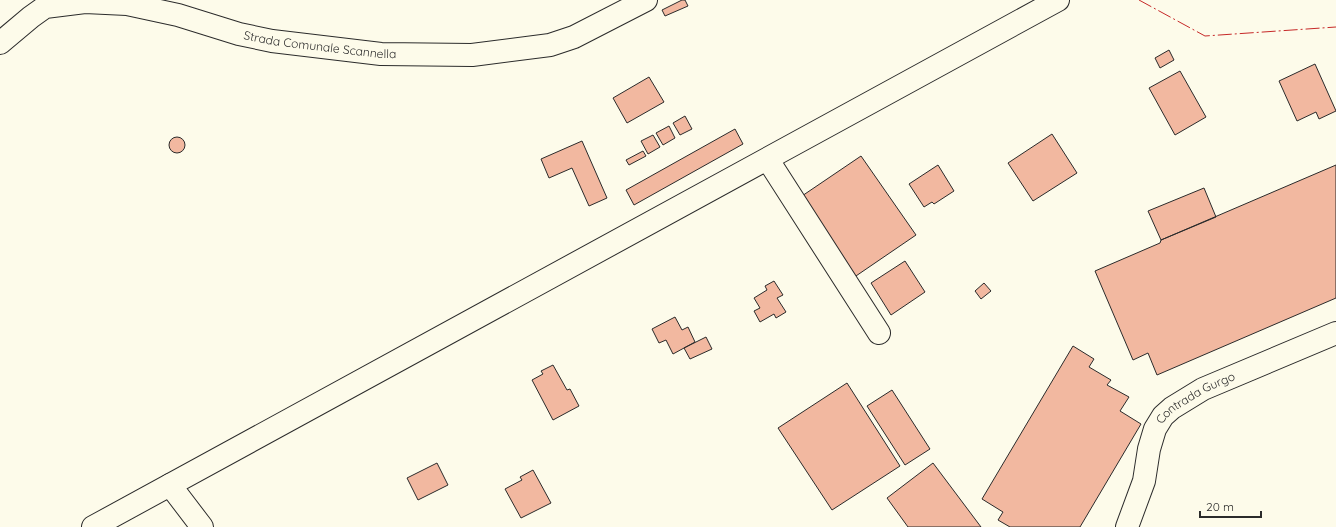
<svg xmlns="http://www.w3.org/2000/svg" width="1336" height="527" font-family="Quicksand,sans-serif">
	<style>
		.building { fill: #f2b8a0; stroke: #2b2b2b }
		.lines { fill: none; stroke-linecap: round; stroke-linejoin: round }
		.minor-casing { stroke: #2b2b2b; stroke-width: 24 }
		.major-casing { stroke: #2b2b2b; stroke-width: 24 }
		.minor { stroke: #fdfbea; stroke-width: 22 }
		.major { stroke: #fdfbea; stroke-width: 22 }
		.power { stroke: #c62828; stroke-width: 1; stroke-dasharray: 14 3 2 3; stroke-linecap: butt }
		.labels { text-anchor: middle; stroke-width: 3; stroke-linejoin: round; paint-order: stroke }
		.street-label { font-size: 12px; fill: #2b2b2b; stroke: #fdfbea }
	</style>
	<rect width="100%" height="100%" fill="#fdfbea"/>
	<path class="building" d="M682,0H685L688,6L665,16L662,10Z
		M1169,50L1174,60L1160,68L1155,58Z
		M1315,64L1336,111L1319,119L1316,112L1297,121L1279,81Z
		M1180,71L1206,117L1175,135L1149,88Z
		M649,77L664,102L627,123L613,98Z
		M685,116L692,129L680,135L673,123Z
		M669,126L675,138L663,145L656,133Z
		M735,129L743,144L634,205L626,190Z
		M1052,134L1077,173L1033,201L1008,163Z
		M653,135L660,147L648,154L641,141Z
		M169 145a8 8 0 1 1 16 0a8 8 0 1 1-16 0Z
		M582,141L607,198L589,206L572,168L549,178L541,159Z
		M643,151L646,156L629,165L626,160Z
		M861,156L916,235L853,278L799,198Z
		M938,165L954,191L934,204L932,202L924,207L909,184Z
		M1336,165V298L1157,375L1148,353L1133,360L1095,271L1160,243L1161,240Z
		M1204,188L1216,217L1161,240L1148,211Z
		M905,261L925,292L891,315L871,283Z
		M774,281L783,295L777,298L786,312L776,318L774,314L760,322L754,311L760,308L754,298L767,290L765,286Z
		M984,283L991,291L981,299L975,291Z
		M675,317L682,330L688,327L695,342L673,354L666,340L659,343L652,329Z
		M706,337L712,349L690,359L684,348Z
		M1073,346L1094,359L1089,367L1111,380L1107,385L1129,397L1120,411L1141,424L1080,527H1010L998,520L1003,512L982,499Z
		M553,365L567,390L570,389L579,406L553,420L532,380L543,374L541,371Z
		M847,383L900,466L832,510L778,428Z
		M892,390L930,449L905,465L867,406Z
		M437,463L448,485L418,500L407,478Z
		M933,463L981,527H908L887,498Z
		M533,470L551,503L521,518L505,489L522,480L520,477Z"/>
	<g class="lines">
		<defs>
			<g id="minor">
				<path id="s1" d="M0,43L31,17L45,7L85,2L127,4L178,15L239,34L272,41L381,54L472,55L550,45L574,37L646,0"/>
				<path d="M768,160L879,333"/>
				<path d="M170,485L202,527"/>
				<path id="s2" d="M1127,527L1144,481L1149,449L1155,429L1163,416L1172,408L1203,389L1336,333"/>
			</g>
			<path id="major" d="M93,527L1058,0"/>
		</defs>
		<use href="#minor" class="minor-casing"/>
		<use href="#major" class="major-casing"/>
		<use href="#minor" class="minor"/>
		<use href="#major" class="major"/>
		<path class="power" d="M1139,0L1205,36L1336,27"/>
	</g>
	<g class="labels">
		<g class="street-label">
			<text dy="4" stroke="none"><textPath href="#s1" startOffset="338">Strada Comunale Scannella</textPath></text>
			<text dy="4" stroke="none"><textPath href="#s2" startOffset="155">Contrada Gurgo</textPath></text>
		</g>
	</g>
	<path d="M1200 511v6h61v-6" fill="none" stroke="#2b2b2b" stroke-width="2"/>
	<text x="1206" y="511" font-size="12" fill="#2b2b2b" stroke="#fdfbea" stroke-width="3" paint-order="stroke">20 m</text>
</svg>
